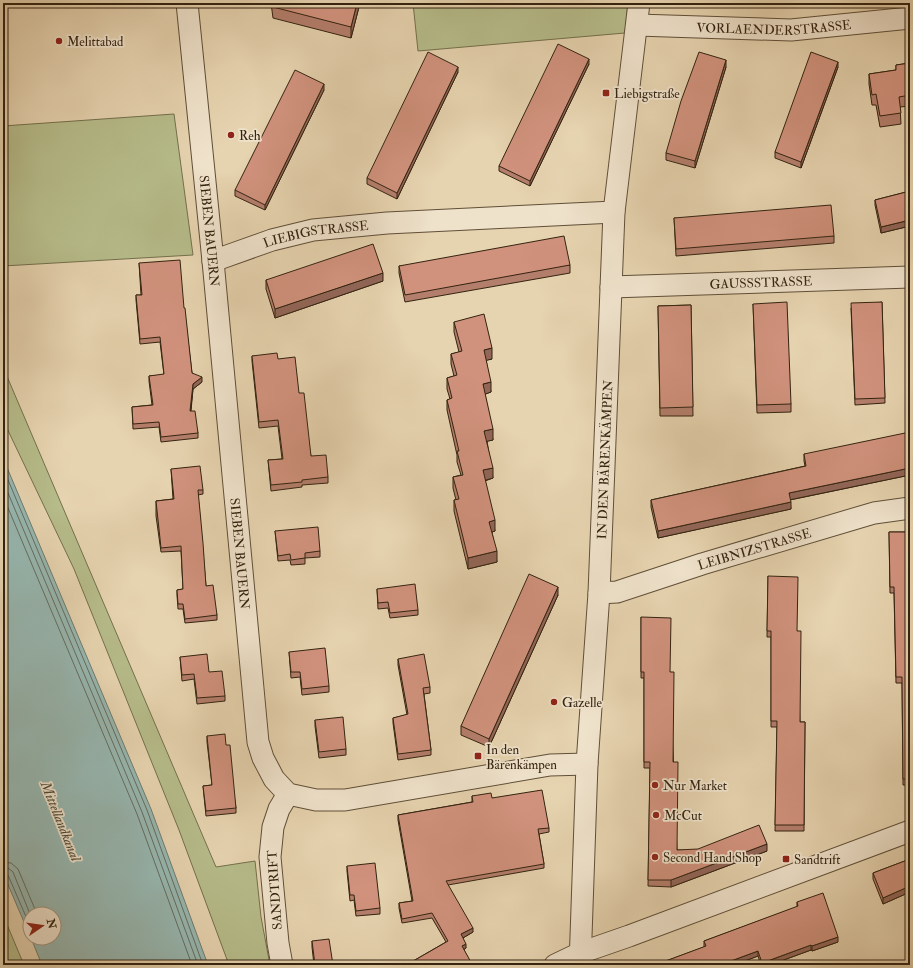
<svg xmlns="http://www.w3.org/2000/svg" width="913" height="968" font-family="'IM FELL Double Pica',serif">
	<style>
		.green { fill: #b6bc8a; stroke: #74704d }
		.water { fill: #97b7b0; stroke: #6f7c70 }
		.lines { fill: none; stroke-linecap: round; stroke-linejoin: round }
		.shore { stroke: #656d60; stroke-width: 1 }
		.minor-casing { stroke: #604f38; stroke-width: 23 }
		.minor { stroke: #efe2cb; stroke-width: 21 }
		.wall { fill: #b47e6c; stroke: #332310 }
		.shaded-wall { fill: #926658; stroke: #332310 }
		.building { fill: #d1927d; stroke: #332310 }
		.poi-dot { fill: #8f2418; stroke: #efe2cb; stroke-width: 1.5 }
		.labels { text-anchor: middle; stroke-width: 3.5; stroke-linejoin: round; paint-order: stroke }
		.street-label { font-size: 13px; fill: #332310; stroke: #efe2cb }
		.poi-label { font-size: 13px; fill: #332310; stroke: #efe2cb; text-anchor: start }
		.water-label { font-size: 14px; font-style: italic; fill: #4c4838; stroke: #efe2cb }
	</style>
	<rect width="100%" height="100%" fill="#e6d3af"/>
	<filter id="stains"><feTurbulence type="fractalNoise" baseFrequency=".005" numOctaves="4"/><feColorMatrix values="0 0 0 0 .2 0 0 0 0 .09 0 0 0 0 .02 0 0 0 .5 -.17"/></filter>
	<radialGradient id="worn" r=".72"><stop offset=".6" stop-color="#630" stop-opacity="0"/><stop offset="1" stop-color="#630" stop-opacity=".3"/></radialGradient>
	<path class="green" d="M413,3H628L625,33L418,51Z
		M174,114L193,255L3,266V126Z
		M3,367L216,867L255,861L261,917L270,965H229L179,830L74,569L3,420Z
		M3,915L24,965H3Z"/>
	<path class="water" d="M3,458L151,809L208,965H42L31,938H54V914H30V936L3,873Z"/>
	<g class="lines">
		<path class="shore" d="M3,468L147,810L203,965
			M3,481L142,812L198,965
			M3,496L137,814L192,965
			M3,862L11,863L18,869L37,914
			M3,868H8L13,872L30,914
			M3,873H6L8,875L30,926"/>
		<defs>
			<g id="minor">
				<path id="s1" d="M187,3L213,261L258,742L263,758L274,779L288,794L316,800H345L550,765L587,764"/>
				<path id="s2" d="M637,25L791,30L910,18"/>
				<path id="s3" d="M213,261L272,240L313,230L387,223L614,212"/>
				<path id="s4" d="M611,287L910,277"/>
				<path id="s5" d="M599,593L617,592L702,564L874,513L910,508"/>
				<path d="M282,965L278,943L270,857L273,827L279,809L288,794"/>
				<path d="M555,965L580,953L629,936L910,831"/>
				<path id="s6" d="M580,965L587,764L599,593L614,212L639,3"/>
			</g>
		</defs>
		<use href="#minor" class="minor-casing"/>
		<use href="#minor" class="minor"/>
	</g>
	<path class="wall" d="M271,3H360L351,38L273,18Z
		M910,63V106L900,107L901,124L880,127L876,105H872L869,84V74L896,70V65Z
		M589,64L530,186L499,171V166Z
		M726,67L695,168L666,160V153Z
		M838,67L801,168L775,158V152Z
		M458,72L397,199L367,184V178Z
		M324,90L265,210L235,196V190Z
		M910,191V226L881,233L875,205V200Z
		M674,218L834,236V243L676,256Z
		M139,263L184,308L192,373L202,382L193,389L191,411L198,433V438L161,442L159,427L133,429L132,407L152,405L149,381V376L164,375L160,342L140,344L136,300V295H141Z
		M570,265V273L405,302L399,273V266Z
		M266,280L383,281L275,318L266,289Z
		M882,302L885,403L855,405L851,308Z
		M753,304L791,404V412L757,413Z
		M691,305L693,416H660L658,306Z
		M454,322L492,359L486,360L491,392L485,394L493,440L487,441L493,478L485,481L495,531L492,532L497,562L468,569L454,511V500H456L453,488V477L461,475L457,462V455L447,410V400L450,399L447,389V378L454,376L451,364V354L459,352L454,332Z
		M252,356L278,359L299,393L311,456L328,477V483L302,485V487L271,491L268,460L282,459L278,426L259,428L252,361Z
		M804,454L910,475L790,500L791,509L658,538L651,507V500L805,466L804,461Z
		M171,469L203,490V494L198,495L206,586L217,615V620L185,623L183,609H178L177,595V590L183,589L181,551L161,552L156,516V501L173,499Z
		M275,531L320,551V557L305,558V564L291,565L290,560L278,561Z
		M889,532H910V785H903L902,683H896L894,593H890Z
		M768,576L797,631L800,722H805L804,831H775L777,727H771V637H767Z
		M377,589L418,610V615L390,618L388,608L378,609Z
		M558,595L489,747L461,735V726Z
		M641,617L670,672L677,850L767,851L671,887L648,886L650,768H644V678H641Z
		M289,652L329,686V692L302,695L300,677L291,678Z
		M180,657L209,672L225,696V701L197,704L194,679L182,681Z
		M398,659L430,687V693L424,694L431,750V755L398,760L393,723V718L407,715L398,665Z
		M315,720L346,749V755L319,758L315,726Z
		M207,736L226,745L236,808V813L206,816L203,786L212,785L207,742Z
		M472,796L492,798L549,828V832L539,834L544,864V868L448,885L473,932L463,938L466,948L464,950L472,965H408V964L446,942L432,918L402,923L399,908V903L412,901L398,820V815L472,802Z
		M910,859V892L883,904L873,879V873Z
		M347,866L380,908V914L356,916L354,900L350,901L347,871Z
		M797,902L838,942L812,951L811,950L770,965H761L758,956L734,965H663V962L704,947V941L797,907Z
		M312,941L333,965H314L312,947Z"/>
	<path class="shaded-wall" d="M357,3H360L351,38V27Z
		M589,59V64L530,186V181Z
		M726,60V67L695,168V161Z
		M838,62V67L801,168V162Z
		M458,67V72L397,199V193Z
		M324,84V90L265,210V205Z
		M910,220V226L881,233V227Z
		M383,273V281L275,318V309Z
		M492,348V359L484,361V350Z
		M202,377V382L193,389L190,416L193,384Z
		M491,382V392L483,395V384Z
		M493,429V440L484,442V431Z
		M493,468V478L483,481V470Z
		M910,468V475L789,500V493Z
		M791,502V509L658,538V531Z
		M495,520V531L489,533V522Z
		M497,551V562L468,569V558Z
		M558,587V595L489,747V739Z
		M767,844V851L671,887V880Z
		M910,886V892L883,904V898Z
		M473,928V932L461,939V934Z
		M838,937V942L812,951V946Z
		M466,944V948L462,951V946Z
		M811,945V950L770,965H762V963Z
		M758,951V956L734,965H720Z"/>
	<path class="building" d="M272,3H357L351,27L273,7Z
		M558,44L589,59L530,181L499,166Z
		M428,52L458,67L397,193L367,178Z
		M699,52L726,60L695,161L666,153L681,101Z
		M811,52L838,62L801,162L775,152Z
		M910,63V95L899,97L901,113L880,116L876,94L872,95L869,74L896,70V65Z
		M295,70L324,84L265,205L235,190Z
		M910,191V220L881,227L875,200Z
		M831,205L834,236L676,249L674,218Z
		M564,236L570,265L405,295L399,266Z
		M373,244L383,273L275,309L266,280Z
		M180,260L184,308H185L192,373L202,377L193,384L190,411H195L198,433L161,437L159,422L133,424L132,407L153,405L149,376L164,374L160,337L140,339L136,295H142L139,263Z
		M787,302L791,404L757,405L753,304Z
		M882,302L885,398L855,399L851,303Z
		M691,305L693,407L660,408L658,306Z
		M484,314L492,348L484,350L491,382L483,384L493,429L484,431L493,468L483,470L495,520L489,522L497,551L468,558L454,500L459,499L453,477L463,475L457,451H459L447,400L452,398L447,378L457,375L451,354L462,351L454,322Z
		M277,353L278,359L295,357L299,393H304L311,456L326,455L328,477L302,480V482L271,485L268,460L283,459L278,420L259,422L252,356Z
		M910,432V468L789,493L791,502L658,531L651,500L806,466L804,454Z
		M200,466L203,490H198L203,543L206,586L213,585L217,615L185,619L183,604H178L177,590L183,589L181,546L161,548L156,501L174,499L171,469Z
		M318,527L320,551L305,553V558L291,560L290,554L278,556L275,531Z
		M889,532H910V779H903L902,677H896L894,587H890Z
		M529,574L558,587L489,739L461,726Z
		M768,576L798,577L797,631H801L800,722H805L804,825H775L777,721H771V631H767Z
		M415,584L418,610L390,613L388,602L378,603L377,589Z
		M641,617L671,618L670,672H674L673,762H678L677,850L698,849L759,825L767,844L671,880H648L650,762H644V672H641Z
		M325,648L329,686L302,689L300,672H291L289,652Z
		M207,654L209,672L222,671L225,696L197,698L194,674L182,675L180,657Z
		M424,654L430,687L423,688L431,750L398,754L393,718L408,714L398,659Z
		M343,717L346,749L319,752L315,720Z
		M225,734L226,745H230L236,808L206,811L203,786L212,785L207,736Z
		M542,790L549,828L538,829L544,864L446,881L473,928L461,934L466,944L462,946L472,964L471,965H408V964L448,941L432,913L402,919L399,903L413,901L398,815L473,802L472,796L491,793L492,798Z
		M910,859V886L883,898L873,873Z
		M375,863L380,908L356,911L354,895H350L347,866Z
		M823,893L838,937L812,946L811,945L762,963L758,951L720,965H665L663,962L706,946L704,941L798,906L797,902Z
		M329,939L333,965H315L312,941Z"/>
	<g class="poi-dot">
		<circle cx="59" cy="41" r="4"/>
		<rect x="602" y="89" width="8" height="8" rx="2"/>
		<circle cx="231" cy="135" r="4"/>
		<circle cx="554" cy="702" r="4"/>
		<rect x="474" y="752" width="8" height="8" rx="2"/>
		<circle cx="655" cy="785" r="4"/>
		<circle cx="656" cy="815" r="4"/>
		<circle cx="655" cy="857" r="4"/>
		<rect x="782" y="855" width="8" height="8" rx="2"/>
	</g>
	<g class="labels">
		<g class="street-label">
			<text dy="5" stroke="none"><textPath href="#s2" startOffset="137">VORLAENDERSTRASSE</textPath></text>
			<text dy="5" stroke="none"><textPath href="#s1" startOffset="229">SIEBEN BAUERN</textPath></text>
			<text dy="5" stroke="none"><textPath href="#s3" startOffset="107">LIEBIGSTRASSE</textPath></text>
			<text dy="5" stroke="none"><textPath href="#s4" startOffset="150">GAUSSSTRASSE</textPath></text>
			<text dy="5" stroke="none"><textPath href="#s6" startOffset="506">IN DEN BÄRENKÄMPEN</textPath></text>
			<text dy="5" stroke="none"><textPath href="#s5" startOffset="162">LEIBNIZSTRASSE</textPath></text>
			<text dy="5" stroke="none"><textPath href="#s1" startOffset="553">SIEBEN BAUERN</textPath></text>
			<text transform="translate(274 890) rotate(-94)" y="5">SANDTRIFT</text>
		</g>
		<g class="poi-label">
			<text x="67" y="46">Melittabad</text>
			<text x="614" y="98">Liebigstraße</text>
			<text x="239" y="140">Reh</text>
			<text x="562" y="707">Gazelle</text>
			<text x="486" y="754">In den<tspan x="486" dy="15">Bärenkämpen</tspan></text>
			<text x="663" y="790">Nur Market</text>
			<text x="664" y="820">McCut</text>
			<text x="663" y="862">Second Hand Shop</text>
			<text x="794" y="864">Sandtrift</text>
		</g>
		<g class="water-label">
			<text transform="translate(61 821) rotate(68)" y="5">Mittellandkanal</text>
		</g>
	</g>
	<rect width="913" height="968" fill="none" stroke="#e6d3af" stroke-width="16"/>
	<rect x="4" y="4" width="905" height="960" fill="none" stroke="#332310" stroke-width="2"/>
	<rect x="8" y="8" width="897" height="952" fill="none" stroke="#332310"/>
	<g transform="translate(42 926) rotate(77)"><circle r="19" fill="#efe2cb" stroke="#a49680"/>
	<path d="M0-3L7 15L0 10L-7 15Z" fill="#8f2418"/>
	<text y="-6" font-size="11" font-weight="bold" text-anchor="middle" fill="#332310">N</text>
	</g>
	<rect width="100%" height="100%" filter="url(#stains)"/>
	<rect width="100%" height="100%" fill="url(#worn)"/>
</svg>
